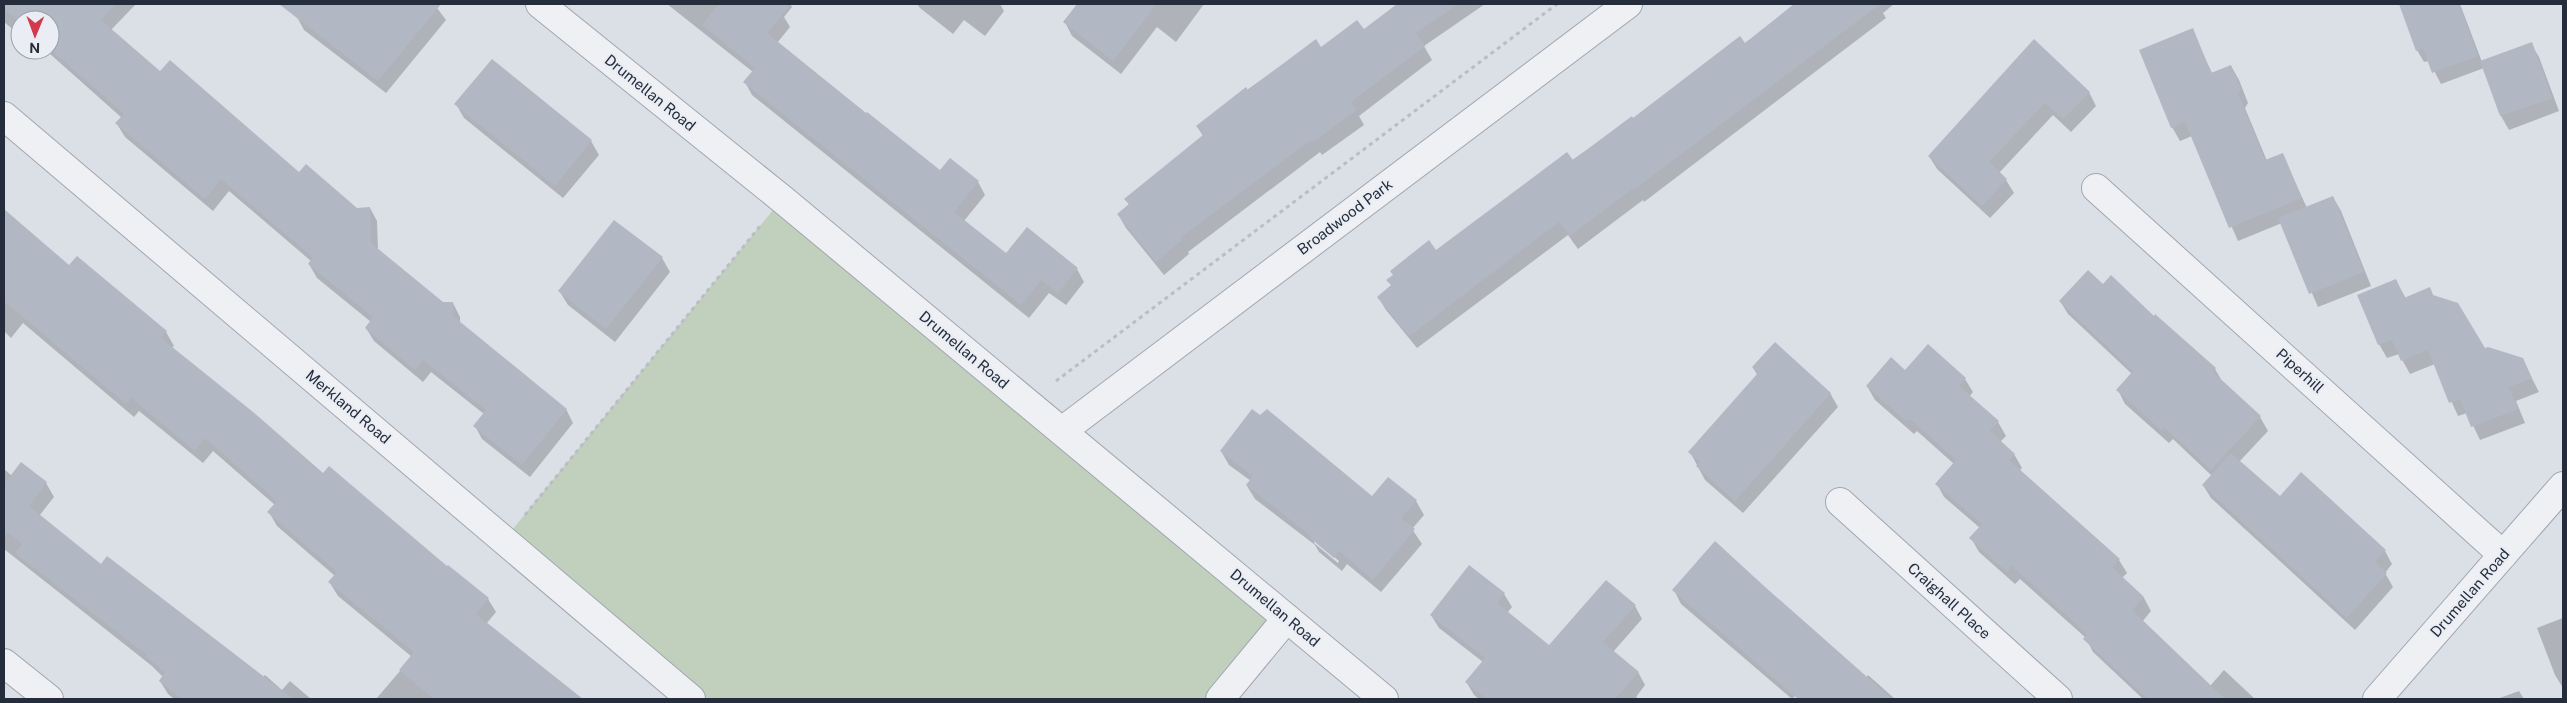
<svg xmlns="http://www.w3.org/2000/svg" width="2567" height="703" font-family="'Public Sans',sans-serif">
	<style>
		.green { fill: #c1d0bc }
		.shadow { fill: #0003; fill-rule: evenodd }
		.building { fill: #b2b8c3 }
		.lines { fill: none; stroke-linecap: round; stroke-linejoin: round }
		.street-casing { stroke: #a1a6b0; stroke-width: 30 }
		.path { stroke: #babdc4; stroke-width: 3; stroke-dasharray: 4 4; stroke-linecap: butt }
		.street { stroke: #eef0f4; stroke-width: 28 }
		.labels { text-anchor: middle; stroke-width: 4.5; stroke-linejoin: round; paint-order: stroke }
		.street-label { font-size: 15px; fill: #252d3c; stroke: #eaeef4 }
	</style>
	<rect width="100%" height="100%" fill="#dbdfe6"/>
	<path class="green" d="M782,199L1287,618L1220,699H691L504,540Z"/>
	<path class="shadow" d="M4,4H136L111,30L160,73L300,173L356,209L370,208L377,221L378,250L442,303H453L460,317V323L566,409L573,423L530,477L482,439L475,426L484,414L431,372L423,382L374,341L366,328L371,322L317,278L309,264L311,261L229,191L213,211L125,137L117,124L122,118L49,53L46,56L38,50H50V20H20V35L4,22Z
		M307,4H434L446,20L386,93L304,30L297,17Z
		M667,4H790L792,7L784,17L790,27L777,43L940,172L978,182L985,195L964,221L1006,255L1077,269L1084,282L1066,305L1049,293L1029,318L752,95L745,82L753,72Z
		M917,4H1000L1004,11L985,36L964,20L953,34L920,8Z
		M1079,4H1204L1176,42L1157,27L1121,74L1072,36L1065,22Z
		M1399,4H1485L1424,46L1432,60L1359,116L1364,125L1322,155L1320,152L1188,252L1189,254L1164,275L1126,228L1118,214L1129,205L1126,199L1203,136L1197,126L1315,41L1321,48L1364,31Z
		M1797,4H1894L1883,13L1886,18L1644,202L1643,200L1578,249L1568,235L1417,348L1386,310L1378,297L1436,252L1744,44Z
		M2400,4H2460L2482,62L2531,44L2539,57L2559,111L2509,130L2501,116L2484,68L2441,84L2429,61L2424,62L2417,50Z
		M2192,30L2212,73L2231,66L2239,80L2248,103L2245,108L2267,161L2282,154L2307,208L2333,197L2341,211L2371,286L2318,307L2282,223L2238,241L2192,136L2180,141L2172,127Z
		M2034,41L2089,92L2096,106L2071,132L2053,115L1999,173L2006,180L2014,193L1990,218L1937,169L1929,156Z
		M492,61L591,141L599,155L563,198L464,118L456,104Z
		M4,210L70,267L166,332L174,346L171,348L323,475L488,599L496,612L486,624L568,689L574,699H473L459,688L450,699H376L412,657L338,596L330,583L335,576L277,526L269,512L275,505L213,451L203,463L139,411L134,417L23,323L11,338L4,331Z
		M662,258L670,272L615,342L568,305L560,292Z
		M2396,280L2406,299L2430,289L2434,297L2485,350L2522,359L2539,392L2516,401L2525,423L2480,440L2467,413L2458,416L2435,364L2410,374L2399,354L2387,358L2379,344Z
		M2103,286L2154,318L2215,369L2223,383L2260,417L2268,431L2239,462L2280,498L2385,551L2392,564L2385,573L2393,587L2355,630L2211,498L2203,485L2212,476L2173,439L2169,443L2125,404L2118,390L2132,374L2068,314L2060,301Z
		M1753,368L1830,393L1838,407L1743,513L1705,480L1690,452L1758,376Z
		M1905,371L1965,379L1973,392L1969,397L1998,422L2006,436L2000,442L2014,454L2022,468L2019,471L2119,560L2127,573L2122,578L2144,598L2151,611L2142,622L2210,686L2224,670L2255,699H2143L2093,652L2086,638L2020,579L2015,584L1979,552L1971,538L1980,528L1944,497L1937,484L1954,464L1917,431L1914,434L1875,400L1867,386Z
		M1221,451L1372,497L1416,501L1424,515L1412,529L1422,544L1381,592L1347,564L1342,571L1319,552L1315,545L1255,499L1247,486L1251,481L1229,465ZM1314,540L1339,561L1338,563L1314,543Z
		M4,469L12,476L46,483L54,497L39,516L101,565L263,677L265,675L282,690L290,681L311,699H174L168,694L160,681L163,677L152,666L4,549Z
		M1470,567L1504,594L1512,607L1507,613L1549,647L1635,606L1642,619L1613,652L1638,672L1645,685L1636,697L1639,699H1535L1533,697L1531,699H1479L1474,695L1467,683L1483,662L1439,628L1431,615Z
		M1674,590L1866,678L1868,675L1895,699H1803L1797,694L1792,699L1681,604Z
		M2563,618V688L2555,675L2537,628Z
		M2519,691L2524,699H2497Z"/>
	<path class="building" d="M4,4H116L101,20L160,71L170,60L299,172L306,164L357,208L370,207L371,243L443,302H453V316L567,409L522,465L473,426L486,410L423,360L415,370L365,328L373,317L308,264L312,258L310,255L221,179L205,199L115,123L124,114L50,49V20H20V23L4,9Z
		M279,4H441L378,81Z
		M719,4H791L767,33L866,113L867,112L940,170L950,158L979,181L954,212L1006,253L1027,227L1078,268L1058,293L1041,280L1021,305L743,82L755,68L702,25Z
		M1077,4H1157L1113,61L1063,22Z
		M1397,4H1458L1416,33L1425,46L1351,102L1357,110L1313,142L1311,140L1180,238L1182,240L1156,262L1117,214L1129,204L1124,199L1203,135L1196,126L1246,87L1248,90L1316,39L1321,47L1357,20L1364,29Z
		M1794,4H1880L1635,189L1634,188L1570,236L1559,222L1412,334L1409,336L1377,297L1391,285L1386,280L1393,275L1390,271L1429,240L1436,250L1567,152L1573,160L1632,116L1633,118L1740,36L1745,43Z
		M2399,4H2459L2478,56L2432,73L2423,48L2416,51Z
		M2193,28L2211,73L2231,65L2241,89L2238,94L2265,160L2283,153L2302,198L2229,228L2185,122L2171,128L2139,50Z
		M2034,39L2090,92L2063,119L2045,103L1989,162L2007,179L1982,206L1928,156Z
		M2532,42L2552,98L2500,116L2480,61Z
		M492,59L592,140L555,186L454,104Z
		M2333,196L2364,272L2309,294L2278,218Z
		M4,209L69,265L77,256L167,331L161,338L253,412L323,473L329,466L447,566L448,565L489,598L476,614L583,699H434L399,670L414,652L328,582L337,572L267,512L277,501L205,438L195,451L131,398L126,404L4,301Z
		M614,220L663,257L606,329L558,291Z
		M2088,270L2103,284L2111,275L2154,316L2155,314L2216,368L2213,372L2261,416L2211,470L2164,427L2161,430L2116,390L2133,371L2059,301Z
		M2396,279L2404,298L2430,287L2433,295L2458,303L2485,348L2488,347L2523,358L2532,378L2509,387L2518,409L2471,427L2460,399L2449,403L2428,350L2401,361L2392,340L2378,345L2357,295Z
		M1775,342L1831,393L1735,501L1696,466L1700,462L1688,452L1758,373L1752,367Z
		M1928,344L1966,378L1959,386L1999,421L1990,431L2015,454L2009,460L2120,559L2112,567L2144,597L2132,610L2225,699H2148L2083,639L2087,634L2012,566L2007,572L1969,538L1982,524L1935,484L1956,460L1909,418L1906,421L1866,386L1891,357L1905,370Z
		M1252,409L1260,415L1267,409L1372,496L1388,477L1417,500L1401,518L1415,529L1373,580L1339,551L1334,558L1310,538L1311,536L1246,485L1253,476L1220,451Z
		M2231,453L2280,496L2301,472L2386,550L2375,562L2387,573L2347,618L2202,485Z
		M21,462L47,482L29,506L101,564L107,556L293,699H182L159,681L165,672L146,657L147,655L15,553L22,544L8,532L4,537V484Z
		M1715,541L1764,586L1892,699H1798L1672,590Z
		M1469,565L1505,593L1497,603L1549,645L1606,580L1636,605L1603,642L1639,672L1615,699H1487L1465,682L1485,658L1430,615Z"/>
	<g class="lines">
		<defs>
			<path id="street" d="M540,4L782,199L1384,699
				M4,116L691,699
				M2096,188L2503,555
				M1062,431L1628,4
				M1840,502L2058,699
				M4,663L49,699
				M1220,699L1287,618
				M2377,699L2563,486"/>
		</defs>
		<use href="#street" class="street-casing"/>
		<path class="path" d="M1056,381L1557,4
			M525,515L761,225"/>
		<use href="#street" class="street"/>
	</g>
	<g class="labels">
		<g class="street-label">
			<text transform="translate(650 93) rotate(39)" y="5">Drumellan Road</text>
			<text transform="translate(1345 217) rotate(-37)" y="5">Broadwood Park</text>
			<text transform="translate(964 350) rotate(40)" y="5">Drumellan Road</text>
			<text transform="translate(2300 371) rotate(42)" y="5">Piperhill</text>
			<text transform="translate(348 407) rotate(40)" y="5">Merkland Road</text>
			<text transform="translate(2470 593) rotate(-49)" y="5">Drumellan Road</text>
			<text transform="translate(1949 601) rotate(42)" y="5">Craighall Place</text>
			<text transform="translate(1275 608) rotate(40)" y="5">Drumellan Road</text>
		</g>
	</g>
	<rect width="2567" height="703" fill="none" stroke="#252d3c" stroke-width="10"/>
	<g transform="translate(35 35) rotate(181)"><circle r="24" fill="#eaeef4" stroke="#9ba1aa"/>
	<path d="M0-4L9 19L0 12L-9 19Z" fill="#d2394e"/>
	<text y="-8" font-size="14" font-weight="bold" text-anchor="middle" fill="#252d3c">N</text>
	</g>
</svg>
